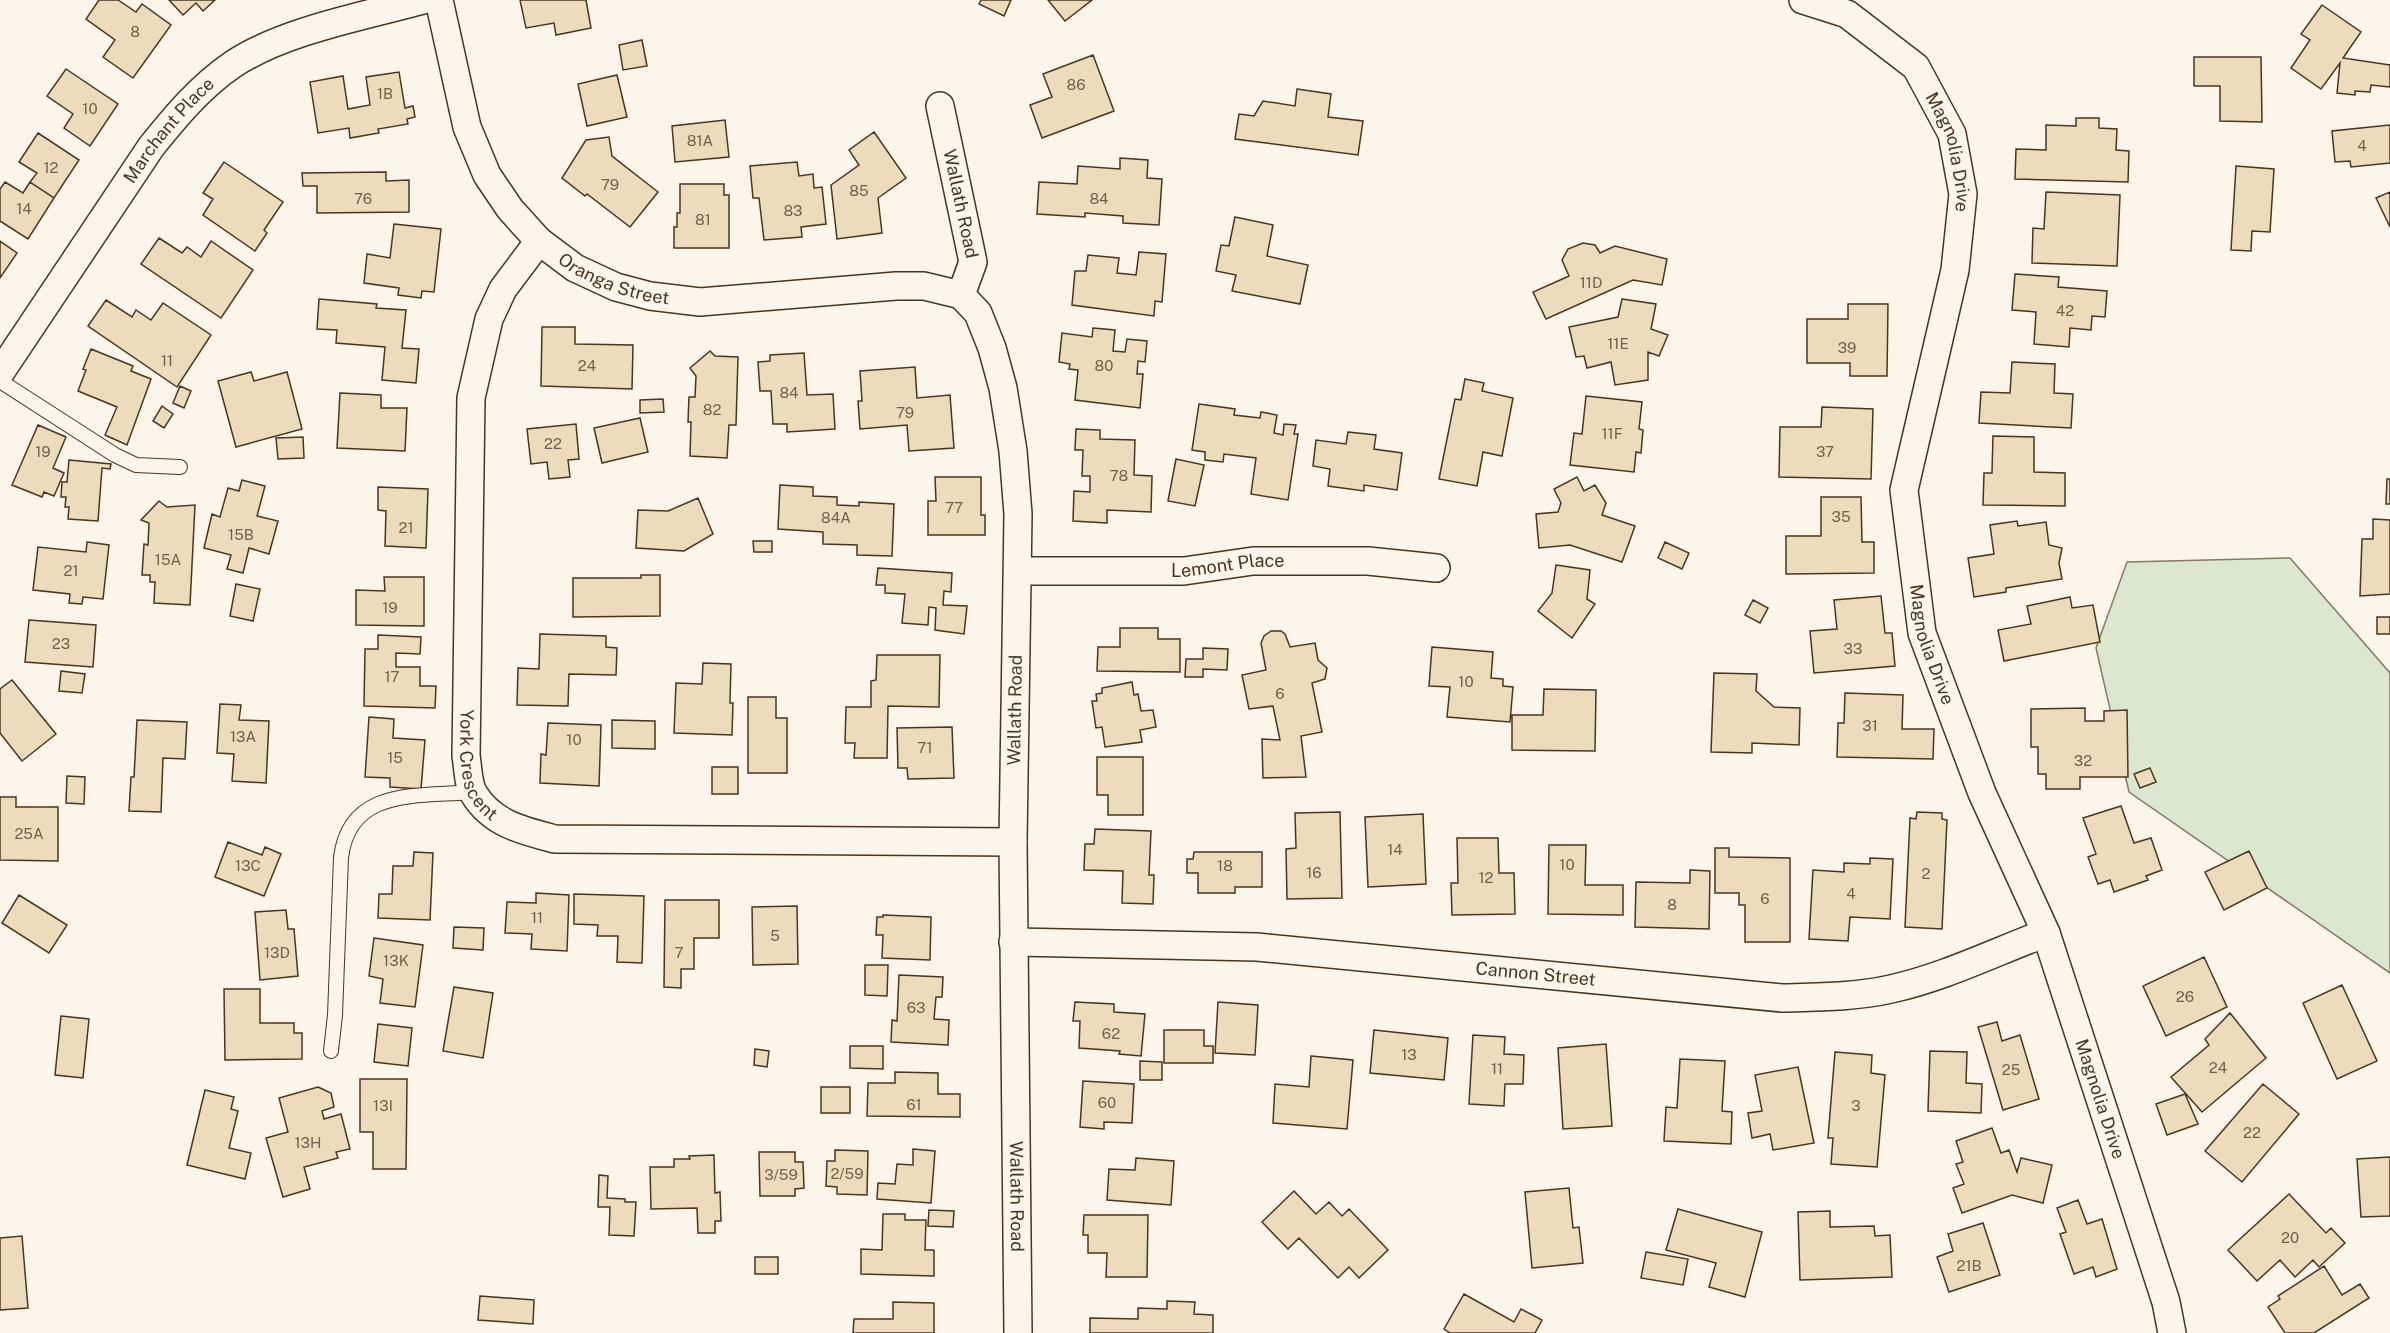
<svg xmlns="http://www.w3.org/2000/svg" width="2390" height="1333" font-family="'Public Sans',sans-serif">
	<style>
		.green { fill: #dce7d0; stroke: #887966; stroke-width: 1.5 }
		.building { fill: #ecdcbc; stroke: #4a3520; stroke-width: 1.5 }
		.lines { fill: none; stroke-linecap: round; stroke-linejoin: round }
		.service-casing { stroke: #4a3520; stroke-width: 16 }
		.minor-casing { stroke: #4a3520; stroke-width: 30 }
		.service { stroke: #fbf6e9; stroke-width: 14 }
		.minor { stroke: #fbf6e9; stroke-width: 27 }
		.labels { text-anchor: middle; stroke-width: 4.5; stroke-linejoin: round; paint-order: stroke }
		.number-label { font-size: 15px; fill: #725f47 }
		.street-label { font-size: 18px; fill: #4a3520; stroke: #fbf6e9 }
	</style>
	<rect width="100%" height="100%" fill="#fbf6e9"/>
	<path class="green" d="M2290,558L2390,673V973L2129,792L2096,648L2127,562Z"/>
	<path class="building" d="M99,0H118L136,12L142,4L171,25L133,78L103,57L115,40L86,19Z
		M169,0H215L203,11L196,3L183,15Z
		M520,0H586L591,28L556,35L554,23L526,28Z
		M981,0H1011L1004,16L979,4Z
		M1048,0H1092L1065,21Z
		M2322,5L2361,32L2343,58L2390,65V87L2371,85L2370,92L2355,91V95L2337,93L2340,63L2321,89L2291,68L2310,40L2301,34Z
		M642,40L647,66L623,70L619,45Z
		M1093,55L1114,111L1042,138L1030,105L1052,97L1043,74Z
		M2194,57H2261L2262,122L2220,121V86H2194Z
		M66,69L118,104L90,146L64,128L73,114L47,96Z
		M399,72L405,108L413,106L415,117L407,119L408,124L378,129L379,133L350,138L349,128L318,133L310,82L343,76L348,109L370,105L366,77Z
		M617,75L627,117L587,126L578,84Z
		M1297,89L1331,94L1328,117L1363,121L1358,155L1235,139L1239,114L1254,116L1263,101L1295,106Z
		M2076,118H2099V128L2117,129L2116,150L2129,151L2128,182L2015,179L2016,149L2046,150V125L2076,126Z
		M725,120L729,157L675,162L672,126Z
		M2390,125V163L2351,167L2350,161L2335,162L2332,131Z
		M874,132L906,178L878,198L882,233L837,239L831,185L859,165L849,150Z
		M38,133L79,160L54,198L30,182L37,173L19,162Z
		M609,137L612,156L658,192L630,227L587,194L585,196L562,178L586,140Z
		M1120,158L1148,160L1147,178L1162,179L1159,225L1123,223V216L1085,213V217L1037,214L1039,182L1077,184L1078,166L1120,169Z
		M224,162L283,202L264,230L267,233L255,251L203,215L213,199L203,193Z
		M797,162L799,176L813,174L814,188L822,187L826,224L801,227L802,237L764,240L759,198H753L750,166Z
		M2236,166L2274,169L2270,232L2252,231L2251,251L2231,250Z
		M386,172V181L409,180V212L317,213V186H303L302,173Z
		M5,182L23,193L30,182L54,198L28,239L0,221V189Z
		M680,184H724V195H729V248H674V227H677V213H680Z
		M2046,192L2120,195L2117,266L2032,263L2033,228L2044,229Z
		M2390,192V227L2376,198Z
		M1235,217L1273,225L1267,256L1308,265L1300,304L1232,291L1236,275L1216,271L1221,245L1229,246Z
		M394,224L441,229L434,292L422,291L421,298L398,295L399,288L364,283L367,254L390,258Z
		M159,238L182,253L187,247L201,257L211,241L253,270L221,318L141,264Z
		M0,241L17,253L0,278Z
		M1583,243L1595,245L1600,253L1615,246L1667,259L1662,285L1633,280L1546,319L1533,292L1569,276L1562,260L1568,249Z
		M1139,252L1166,254L1162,302L1155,301L1154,316L1072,305L1075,271H1086L1088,255L1119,258L1117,273L1136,275Z
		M2015,274L2059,277L2058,287L2107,291L2105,317L2092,316L2091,330L2070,328L2069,347L2034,344L2036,312L2012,310Z
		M319,299L377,304L376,308L406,310L402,348L419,349L416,383L382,380L385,347L336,343L337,330L317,329Z
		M1622,299L1656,304L1651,329L1668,335L1659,356L1648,352V380L1615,385L1611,362L1587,368L1584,356L1576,357L1569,327L1618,317Z
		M106,300L132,317L136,310L151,320L163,303L211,335L177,387L88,326Z
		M1848,304H1888L1887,376H1850V363H1807V319H1848Z
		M542,327H575V344L633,345L632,389L541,386Z
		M1093,328L1115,330L1113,351L1125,352L1127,339L1147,341L1145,362L1138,361L1137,374H1143L1140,408L1075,400L1078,370L1069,369L1070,364L1059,362L1062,333L1092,337Z
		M91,349L133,366L131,371L151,379L127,445L105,435L117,407L78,391L86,370L83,369Z
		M710,351L715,356L738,357L736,425H729L727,458L690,456L691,422H688L689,397H695L696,376L690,368Z
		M804,353L807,395L833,394L835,429L787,432V424H773L771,391H760L758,362L770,361V355Z
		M2012,362L2055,364L2054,393L2073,394L2071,428L1979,423L1981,392L2010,393Z
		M915,367L917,398L950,395L954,448L909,451L907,425L860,429L858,401H862L860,371Z
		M251,372L254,381L287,372L302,429L236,447L218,381Z
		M1465,379L1484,383L1482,391L1513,398L1502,456L1483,452L1477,486L1439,479L1455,399L1461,400Z
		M180,386L191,391L184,408L173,403Z
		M340,393L381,395V408H407L405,451L337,448Z
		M1586,396L1642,402L1639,429L1643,430L1641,453L1636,452L1634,472L1570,465L1574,433L1582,434Z
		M663,399L664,412L640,413V400Z
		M1199,404L1235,409L1234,415L1260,418L1261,412L1277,415L1274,433L1283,435L1284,424L1296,425L1294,434H1298L1288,500L1251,494L1256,458L1224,454L1223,462L1205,460V452L1192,450Z
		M162,406L173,414L164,428L153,421Z
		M1822,407L1873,409L1871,479L1779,477L1780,427H1821Z
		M640,418L648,452L602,463L594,428Z
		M576,424L579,459L568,460L570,477L549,479L547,462L531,464L527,429Z
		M38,425L66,437L53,468L64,473L54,496L44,492L42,497L12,485Z
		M1076,429L1100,430V439L1135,440L1134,475L1152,476L1151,512L1107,510V523L1073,521L1074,491L1090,492V476H1082L1083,450H1075Z
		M1348,432L1376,435L1374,449L1402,453L1397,490L1364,485V491L1328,486L1330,469L1313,466L1316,440L1346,444Z
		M1993,436L2034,437V472L2065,473V506L1983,505L1984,473H1992Z
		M303,437L304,458L278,459L276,438Z
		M1176,459L1204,465L1195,506L1168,501Z
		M69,460L111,464L110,469L102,468L98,521L68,519L69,507H65L66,497H61L62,482H67Z
		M935,477H981V515H985V535H928V501H936Z
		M1577,477L1584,491L1595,485L1606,503L1602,515L1635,526L1622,562L1570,545L1539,548L1536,514L1558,512L1561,503L1554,489Z
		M2387,479H2390V504H2386Z
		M242,480L265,486L257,516L278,521L269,554L249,548L243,573L227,569L231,555L204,548L212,514L220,517L228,488L239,491Z
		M780,485L813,487V496L837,497V505L859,506V502L894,504L892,556L857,555V545L823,544V532L778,529Z
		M378,487L428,489L426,548L385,546L386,511L378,510Z
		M1821,497H1861L1862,542H1874V573L1786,574V536H1821Z
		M698,498L713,534L684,551L636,548L638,510L668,511Z
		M159,501L167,507L195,505L190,605L154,603L155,582H150V575H142L144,544L148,545L149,523L141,520Z
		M2373,519L2390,520V594L2360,596L2362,539H2373Z
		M2017,521L2018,526L2046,522L2049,545L2062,548L2059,563L2062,579L2006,588V592L1974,597L1968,558L1994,554L1990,525Z
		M753,541H772V552H754Z
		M87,542L109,545L103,599L83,597L82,604L69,603L70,594L33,590L38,547L86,552Z
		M1665,542L1689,553L1682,569L1658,558Z
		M1556,565L1590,570L1587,599L1595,604L1572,638L1538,611L1552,593Z
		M878,568L952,573L951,592L944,591L943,605L967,606L964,634L935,630L936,608L929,607L928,625L902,623L905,594L885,593V585H876Z
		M641,575H660V616L573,617V578H641Z
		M384,577H424V626L356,625V590L385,591Z
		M236,584L260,589L253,621L230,616Z
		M1881,596L1885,633H1892L1895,666L1814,673L1810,631L1837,629L1834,600Z
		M2070,597L2072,608L2093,605L2100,642L2004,661L1998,630L2031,624L2027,606Z
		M1753,600L1768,608L1760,623L1745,615Z
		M2377,617H2390V634H2377Z
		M29,620L96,625L93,667L25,662Z
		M1120,628H1158V639H1180V672L1097,671L1098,647H1120Z
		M1271,631H1281L1285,634L1290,647L1315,643L1318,660L1327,668L1325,679L1312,683L1322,732L1301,736L1306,777L1263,778L1262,739L1280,740L1273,706L1249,709L1242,675L1266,670L1261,643L1264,636Z
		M540,634L606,636V647L617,648L616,675L569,674L568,706L517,705L518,668L539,669Z
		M378,635L421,637L420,654L396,653V667H420V686H436L435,708L364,706L365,649H378Z
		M1432,647L1493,652L1491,678L1503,679V686L1513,687L1510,722L1447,717L1450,687L1429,686Z
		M1203,648L1228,649L1227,670L1203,669V677H1185L1186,659H1203Z
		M877,655H940L939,707L888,706L887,758H854L855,743H845L846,707H871V681L876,680Z
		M703,663L731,664L730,703H733L732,735L674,733L676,683L702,684Z
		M61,671L85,674L82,693L59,691Z
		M1714,673L1757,674L1756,691L1774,707L1800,708L1799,745L1752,743V753L1711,752Z
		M12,680L56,734L22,761L0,733V689Z
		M1132,682L1134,695L1138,694L1141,711L1153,710L1156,727L1140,730L1142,742L1105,747L1102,727L1096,728L1092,701H1097L1096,694L1102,693V688Z
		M1544,689L1596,690L1595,751L1512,750V715H1543Z
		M1845,693L1903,695L1902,729H1934L1933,759L1837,757L1838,723H1844Z
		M748,697H776V718H787V773H748Z
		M220,704L241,705L239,720L269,721L266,783L232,781L234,754L217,753Z
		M2085,708V721H2104V711L2127,710L2128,777H2080V789H2046V774H2038V747H2031V709Z
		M369,717L394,719L393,738L425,740L421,789L390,787V778L365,777Z
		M137,720L187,722L185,759L163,758L161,812L129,811L131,777H134Z
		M612,720L655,721V749L612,748Z
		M548,723L601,725L599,786L540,783L541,754L546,755Z
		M952,727L954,778L908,779L907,768H898L897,728Z
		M1097,757H1143V815H1108V795H1097Z
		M712,767H738V794H712Z
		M2150,768L2156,782L2140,788L2134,774Z
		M67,776L85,777L84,804L66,803Z
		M0,797H16V807H58V861L0,860Z
		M2121,806L2134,843L2151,838L2162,870L2146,876L2148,880L2114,892L2110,880L2098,884L2088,857L2096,854L2083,818Z
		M1340,812L1342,898L1287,899L1286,849L1296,848L1295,813Z
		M1917,812L1942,813V819L1947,820L1942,929L1905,927L1910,818L1916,819Z
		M1423,814L1426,884L1368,887L1365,817Z
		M1095,829L1151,831L1149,875H1154L1153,904L1122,903L1123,871L1084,870L1085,844H1094Z
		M1457,838H1498L1499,873H1514L1515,914L1452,915L1451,883H1458Z
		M228,842L262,855L265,847L281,854L264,896L215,877Z
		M1549,845H1586L1585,885H1623V915L1548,914Z
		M1715,848H1729V857L1790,858V942H1745V905H1739V893H1715Z
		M2249,851L2267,888L2224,910L2205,872Z
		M414,852L433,853L430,920L378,918L379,894H392L393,866H413Z
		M1194,852H1262V887H1235V893H1198V873H1187V859H1193Z
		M1870,858L1893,859L1890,919L1850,917L1848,941L1809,939L1813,870L1844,872V863L1870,864Z
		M1690,870L1710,871L1709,929L1635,927L1636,882L1690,883Z
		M536,893L569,895L567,951L531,949L532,934L505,933L507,902L536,903Z
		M574,894L644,896L642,963L617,962L618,936H597L598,925L574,924Z
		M19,895L67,925L49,953L2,923Z
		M665,900H719V938H694V969H681V988L664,987Z
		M797,906L798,964L753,965L752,907Z
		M286,910L288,929H294L298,976L260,980L255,912Z
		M883,915L931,917L930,960L882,958L883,935H876L877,917H883Z
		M454,927L484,928L483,950L453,948Z
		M374,938L423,945L415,1007L380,1003L383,979L369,976Z
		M2204,957L2227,1007L2166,1036L2143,986Z
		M865,965H888L887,996L865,995Z
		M899,975L943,977L942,997H936L934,1019L949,1020L948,1045L891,1042L892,1020L897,1021Z
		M2342,985L2377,1061L2337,1079L2303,1003Z
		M454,987L493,993L483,1058L443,1051Z
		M224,989H260V1023H294V1033H302V1059L225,1060Z
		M1075,1002L1114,1004V1012L1145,1014L1141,1056L1119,1054L1120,1051L1079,1048L1080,1021H1073Z
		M1218,1002L1258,1005L1255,1055L1215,1053Z
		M2230,1013L2266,1058L2202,1112L2171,1077L2209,1045L2205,1039Z
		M61,1016L89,1019L83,1078L55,1075Z
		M1997,1022L2002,1041L2020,1035L2039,1099L2003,1110L1978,1027Z
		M378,1024L412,1028L408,1066L374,1062Z
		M1164,1030H1204V1046H1213V1063H1164Z
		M1374,1030L1448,1038L1444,1080L1370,1073Z
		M1473,1035L1505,1037L1504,1054L1524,1055L1523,1084H1505L1504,1106L1469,1104Z
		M1606,1044L1612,1126L1563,1129L1558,1048Z
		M850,1046H883V1069L850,1068Z
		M755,1049L769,1051L767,1067L754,1065Z
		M1930,1051L1967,1052L1966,1083L1982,1084L1981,1113L1928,1111Z
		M1835,1052L1872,1055L1871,1073L1885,1075L1877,1167L1831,1164L1833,1138H1828Z
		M1311,1056L1353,1060L1347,1129L1273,1123L1275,1084L1309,1087Z
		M1680,1059L1725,1061L1722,1111L1732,1112L1731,1144L1664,1141L1666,1107L1677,1108Z
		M1140,1061L1162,1062V1080H1140Z
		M1798,1067L1814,1143L1773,1150L1770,1134L1752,1138L1748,1113L1762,1111L1755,1075Z
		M895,1072L938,1073V1094H960V1117L867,1116L868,1083H895Z
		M360,1079H407L406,1169H373V1132H360Z
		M1083,1081L1134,1084L1132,1123L1104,1122V1129L1080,1127Z
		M2263,1084L2299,1114L2242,1182L2205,1151Z
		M318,1087L331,1093L334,1107L322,1111L324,1119L341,1114L350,1149L336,1152L338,1158L304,1167L310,1189L283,1197L266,1138L288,1132L279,1098Z
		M821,1087H850V1113H821Z
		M205,1090L234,1097L231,1109L238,1111L229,1148L251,1153L245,1179L187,1165Z
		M2185,1094L2198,1124L2167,1135L2156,1104Z
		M1992,1128L2001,1153L2009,1150L2017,1172L2021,1158L2052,1165L2043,1203L2012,1195L1962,1213L1953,1188L1964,1184L1956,1164L1963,1162L1956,1141Z
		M913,1149L935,1151L931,1203L877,1199L878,1183L895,1184L897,1164L913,1165Z
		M835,1150L868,1151L867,1195L837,1194V1187L826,1186L827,1161H835Z
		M759,1152H795V1162H803L804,1188L795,1189V1196H760Z
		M714,1155L715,1193L720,1192L721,1221H715V1233H698L697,1208L651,1209L650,1167H674V1159H690L689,1156Z
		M2390,1157V1216L2361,1217L2357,1159Z
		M1136,1158L1174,1161L1171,1205L1107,1200L1109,1169L1135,1170Z
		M599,1175L608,1176L607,1198L625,1199V1202H636L634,1236L609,1235L610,1207H598Z
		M1569,1188L1573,1228L1579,1227L1583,1263L1532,1268L1525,1192Z
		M1294,1191L1316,1214L1329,1202L1342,1216L1349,1209L1388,1250L1359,1278L1349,1267L1338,1278L1299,1238L1288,1249L1262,1222Z
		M2289,1194L2326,1233L2331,1228L2345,1243L2319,1267L2313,1260L2295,1277L2280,1260L2257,1281L2228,1250Z
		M2078,1200L2087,1224L2102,1219L2117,1269L2096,1277L2093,1267L2074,1274L2060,1234L2066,1232L2057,1208Z
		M1678,1209L1762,1232L1745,1297L1709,1287L1716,1263L1666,1250Z
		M929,1210L954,1211L953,1227L928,1226Z
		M1830,1211V1227L1874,1226L1875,1236L1890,1235L1892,1277L1800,1280L1798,1212Z
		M883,1214H905V1220H926L925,1250H934V1276L861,1274V1249L882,1250Z
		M1084,1215H1148L1147,1277H1106L1107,1253H1088V1235H1083Z
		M1983,1223L2000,1275L1949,1292L1937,1257L1953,1251L1948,1234Z
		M22,1236L28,1308L0,1310V1238Z
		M1646,1252L1688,1259L1683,1285L1641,1278Z
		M755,1257H778V1274H755Z
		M2324,1266L2342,1295L2360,1284L2369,1298L2314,1333H2285L2268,1307L2280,1299L2278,1296Z
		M1464,1294L1514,1322L1521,1309L1542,1320L1535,1333H1450L1444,1329Z
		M480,1296L534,1300L533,1324L478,1320Z
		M1167,1301L1195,1302L1194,1314L1213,1315V1333H1090V1318L1138,1319V1308L1167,1309Z
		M893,1302L934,1303V1333H853L854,1319H893Z"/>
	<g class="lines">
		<defs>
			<path id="service" d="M0,381L115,455L136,465L180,467
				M331,1051L335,1015L341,858C349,787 418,797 472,792"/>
			<g id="minor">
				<path id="s1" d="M439,0L467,127L487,175L510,209L539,241L575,268L616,287L650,296L700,302L896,286H924L961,295"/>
				<path id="s2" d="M1803,0L1847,14L1916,67L1952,134L1963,194L1955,270L1904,490L1922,633L1982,793L2046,933L2166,1302L2172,1333"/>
				<path id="s3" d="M940,106L973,262L961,295L978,313L992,348L1003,388L1013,451L1018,514L1013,842L1018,1333"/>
				<path id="s4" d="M539,241L503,289L489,319L471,398L466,756C468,767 468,785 474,794C492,824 524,831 555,839L1013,842"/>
				<path id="s5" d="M0,373L151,147C175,117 200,87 232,65C282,31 364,16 423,0"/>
				<path id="s6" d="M1018,571H1184L1253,561H1368L1436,568"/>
				<path id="s7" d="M1013,942L1257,947L1782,998C1818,997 1856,997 1891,989C1945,977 1995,952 2046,933"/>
			</g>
		</defs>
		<use href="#service" class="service-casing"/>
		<use href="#minor" class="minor-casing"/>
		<use href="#service" class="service"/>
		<use href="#minor" class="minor"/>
	</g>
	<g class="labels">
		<g class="number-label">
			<text x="135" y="37">8</text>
			<text x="1076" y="90">86</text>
			<text x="385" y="99">1B</text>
			<text x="90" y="114">10</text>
			<text x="700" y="146">81A</text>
			<text x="2362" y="151">4</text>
			<text x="51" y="173">12</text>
			<text x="610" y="190">79</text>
			<text x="859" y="196">85</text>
			<text x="363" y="204">76</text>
			<text x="1099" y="204">84</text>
			<text x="24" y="214">14</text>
			<text x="793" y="216">83</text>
			<text x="703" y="225">81</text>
			<text x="1591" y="288">11D</text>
			<text x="2065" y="316">42</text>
			<text x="1618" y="349">11E</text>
			<text x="1847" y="353">39</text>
			<text x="167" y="366">11</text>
			<text x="587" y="371">24</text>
			<text x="1104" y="371">80</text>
			<text x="789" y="398">84</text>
			<text x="712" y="415">82</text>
			<text x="905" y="418">79</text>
			<text x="1612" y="439">11F</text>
			<text x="553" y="449">22</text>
			<text x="43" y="457">19</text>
			<text x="1825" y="457">37</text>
			<text x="1119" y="481">78</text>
			<text x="954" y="513">77</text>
			<text x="1841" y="522">35</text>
			<text x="836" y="523">84A</text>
			<text x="406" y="533">21</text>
			<text x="241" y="540">15B</text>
			<text x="168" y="565">15A</text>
			<text x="71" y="576">21</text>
			<text x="390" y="613">19</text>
			<text x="61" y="649">23</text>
			<text x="1853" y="654">33</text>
			<text x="392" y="682">17</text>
			<text x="1466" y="687">10</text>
			<text x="1280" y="699">6</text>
			<text x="1870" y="731">31</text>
			<text x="243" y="742">13A</text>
			<text x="574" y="745">10</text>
			<text x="925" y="753">71</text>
			<text x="395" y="763">15</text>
			<text x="2083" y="766">32</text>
			<text x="29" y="839">25A</text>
			<text x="1395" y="855">14</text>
			<text x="1567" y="870">10</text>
			<text x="248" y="871">13C</text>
			<text x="1225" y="871">18</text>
			<text x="1314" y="878">16</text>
			<text x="1926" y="879">2</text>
			<text x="1486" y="883">12</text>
			<text x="1851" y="899">4</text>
			<text x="1765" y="904">6</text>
			<text x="1672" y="910">8</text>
			<text x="537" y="923">11</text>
			<text x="775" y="941">5</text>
			<text x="277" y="958">13D</text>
			<text x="679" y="958">7</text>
			<text x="396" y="966">13K</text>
			<text x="2185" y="1002">26</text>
			<text x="916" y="1013">63</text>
			<text x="1111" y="1039">62</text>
			<text x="1409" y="1060">13</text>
			<text x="2218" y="1073">24</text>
			<text x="1497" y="1074">11</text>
			<text x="2011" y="1075">25</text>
			<text x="1107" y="1108">60</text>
			<text x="914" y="1110">61</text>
			<text x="383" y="1111">13I</text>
			<text x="1856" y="1111">3</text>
			<text x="2252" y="1138">22</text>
			<text x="308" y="1148">13H</text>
			<text x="847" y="1179">2/59</text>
			<text x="781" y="1180">3/59</text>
			<text x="2290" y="1243">20</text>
			<text x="1969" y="1271">21B</text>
		</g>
		<g class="street-label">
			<text dy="6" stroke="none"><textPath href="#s5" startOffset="296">Marchant Place</textPath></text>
			<text dy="6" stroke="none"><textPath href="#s2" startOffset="226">Magnolia Drive</textPath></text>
			<text dy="6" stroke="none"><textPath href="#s3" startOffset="100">Wallath Road</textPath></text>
			<text dy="6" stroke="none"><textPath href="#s1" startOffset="352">Oranga Street</textPath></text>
			<text dy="6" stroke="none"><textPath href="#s6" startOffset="210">Lemont Place</textPath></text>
			<text dy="6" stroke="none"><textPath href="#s2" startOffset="730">Magnolia Drive</textPath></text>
			<text transform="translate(1015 710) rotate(-89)" y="6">Wallath Road</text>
			<text dy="6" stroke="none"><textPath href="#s4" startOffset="544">York Crescent</textPath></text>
			<text dy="6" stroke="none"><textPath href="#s7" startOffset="524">Cannon Street</textPath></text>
			<text dy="6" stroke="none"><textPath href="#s2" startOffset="1216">Magnolia Drive</textPath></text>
			<text dy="6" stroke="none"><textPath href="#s3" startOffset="1108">Wallath Road</textPath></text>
		</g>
	</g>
</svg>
